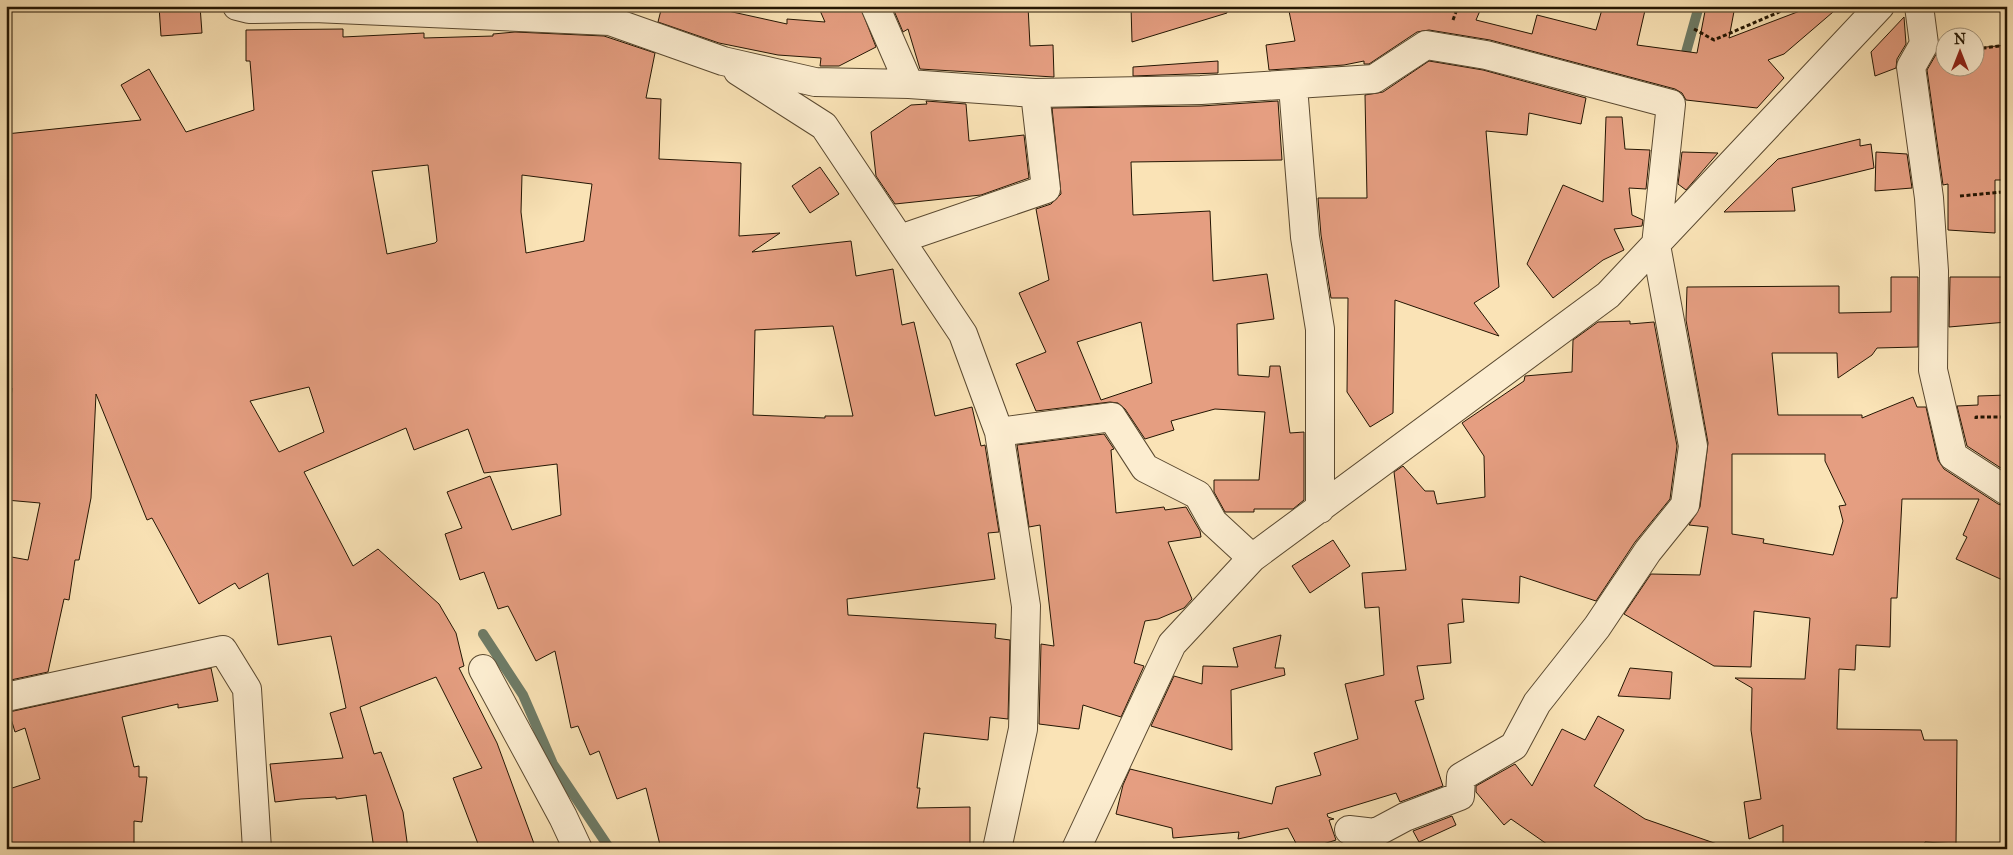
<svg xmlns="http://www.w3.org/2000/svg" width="2013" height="855" font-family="'IM FELL Great Primer',serif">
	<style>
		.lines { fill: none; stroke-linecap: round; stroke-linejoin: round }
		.stream { stroke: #6e7b66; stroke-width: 10 }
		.building { fill: #e59e81; stroke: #241603; fill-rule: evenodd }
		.minor-casing { stroke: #5a4930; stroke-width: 30 }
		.path { stroke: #241603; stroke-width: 3; stroke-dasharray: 4 2.5; stroke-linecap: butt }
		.minor { stroke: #fcedd0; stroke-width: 28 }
	</style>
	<rect width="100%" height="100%" fill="#fae3b6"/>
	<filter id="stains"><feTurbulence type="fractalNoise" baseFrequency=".004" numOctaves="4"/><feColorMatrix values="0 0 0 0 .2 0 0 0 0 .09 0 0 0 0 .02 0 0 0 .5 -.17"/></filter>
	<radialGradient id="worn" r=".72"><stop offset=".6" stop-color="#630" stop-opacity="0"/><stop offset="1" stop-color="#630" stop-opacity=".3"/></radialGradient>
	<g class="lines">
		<path class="stream" d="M1683,63L1699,6
			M483,634L523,695L553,764L610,849"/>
	</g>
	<path class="building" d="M159,6H200L202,33L161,36Z
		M662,6H729L728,11L787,24V19L825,22L818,6H860L876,47L839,66H820L821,58L778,55L719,43L658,22Z
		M892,6H1028L1030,46L1053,45L1054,77L920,69L908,29L903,32Z
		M1131,6H1226L1227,13L1132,42Z
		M1288,6H1482L1476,20L1532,34L1537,15L1596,30L1603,6H1646L1637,45L1697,53L1706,6H1735L1729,38L1813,6H1840L1784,54L1768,60L1784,78L1757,108L1686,100L1682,93L1675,89L1490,40L1429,30L1417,32L1369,64H1364V61L1344,65L1269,70L1266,45L1295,41Z
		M1904,17L1906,44L1897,59L1896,68L1875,76L1871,52Z
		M343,29V37L424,33V38L493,36V34L515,32L604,36L655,53L646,98L661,99L659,159L741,163L739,236L780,233L752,252L851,241L856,276L893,269L902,325L914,322L935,416L972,407L981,446L985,445L999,532L988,533L995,579L847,599L848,615L996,624L995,638L1010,640L1008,719L990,717L988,740L924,733L917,788H920L917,808L970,807V849H661L646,788L617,799L599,751L590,755L578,726L571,728L555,651L536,661L508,606L498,609L484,572L460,580L445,534L462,528L447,492L490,476L512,530L561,515L557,464L484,473L468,429L414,450L406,428L304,472L353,566L378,549L439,604L456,633L464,666L459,668L497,743L536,849H480L453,778L482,768L436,677L360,707L374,754L381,752L403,812L408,849H374L366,795L336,799V797L301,799L275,802L270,764L343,758L330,713L346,708L331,636L278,645L268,573L239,589L235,583L199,604L152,518L147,520L96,394L91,498L79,560H75L69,600L64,599L48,672L6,681V556L28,560L40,503L6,500V459L12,388H6V134L141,120L121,85L149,69L186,132L254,110L250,61H246V30ZM428,165L437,241L435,243L387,254L372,171ZM522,175L592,184L584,241L526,253L521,212ZM833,326L853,416H825V418L753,415L755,330ZM309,387L324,432L279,452L250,401Z
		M2007,45V180H1995V233L1948,230V184L1943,185L1927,70L1938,51L1946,50V68H1976V48Z
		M1218,61V73L1133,76V67Z
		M1429,61L1483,70L1586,98L1581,124L1529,113L1527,135L1486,131L1499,287L1474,303L1499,336L1395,300L1393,413L1370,427L1347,392L1348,298H1331L1321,235L1318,198H1367L1365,95L1383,92Z
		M926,101L966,104L969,141L1024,135L1029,178L981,195L895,204L876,176L871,132L911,105L927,104Z
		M1278,101L1282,160L1131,162L1133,215L1210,211L1213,281L1267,274L1274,319L1237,324L1238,375L1269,377L1270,366H1280L1290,433L1304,432V500L1293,509H1254V512H1225L1214,492V480H1259L1265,412L1215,409L1171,421L1174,430L1145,439L1125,409L1118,403L1110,402L1036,411L1016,364L1046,352L1019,293L1049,280L1036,209L1051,204L1061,194L1052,108L1201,106ZM1141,322L1152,383L1101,400L1077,342Z
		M1606,117H1622L1625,149L1650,150L1646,189L1629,188L1632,215L1643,220L1642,226L1614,229L1624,250L1603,260L1553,298L1527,264L1563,185L1603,202Z
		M1860,139V146L1871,144L1874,168L1792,188L1795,211L1724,212L1778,159Z
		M1682,152L1718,153L1686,190L1678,184Z
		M1876,152L1907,154L1912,188L1875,191Z
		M820,167L839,194L810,213L792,186Z
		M1891,277H1918V347L1877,348L1872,355L1838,378L1837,353H1772L1778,415H1862V418L1913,397L1917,407H1926L1938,460L1944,469L1998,504L2007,507V582L1956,559L1967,537L1963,535L1979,499H1902L1897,598H1891L1890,647L1856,645L1855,670L1839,669L1837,729L1921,730L1924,740H1957L1956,844L1925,842L1923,849H1886L1857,844L1825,845V849H1783V825L1749,839L1744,802L1761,799L1751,730L1752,688L1735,678L1805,679L1810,618L1754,611L1751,667L1714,666L1624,614L1651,574L1700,575L1708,527L1689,525L1700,507L1708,443L1686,320L1687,287L1839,286V313L1891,312ZM1732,454H1825V461L1846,505L1839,506L1843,521L1833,555L1763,543L1764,539L1732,534Z
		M1950,277H2007V322L1949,327Z
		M1630,321V324L1654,322L1677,446L1670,499L1635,542L1596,601L1520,576L1519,603L1462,599L1464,622L1448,624L1451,663L1417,666L1424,699L1415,701L1443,786L1400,802L1396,793L1327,814L1328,817L1334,819L1329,820L1336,840L1307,849H1299L1288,828L1238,839L1239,832L1173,838L1172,828L1116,814L1123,785L1130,769L1272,804L1276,787L1321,775L1314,753L1358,739L1345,684L1384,675L1379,607L1365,608L1362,573L1406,570L1394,472L1403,466L1425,491H1434L1437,504L1485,497L1484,456L1462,423L1524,381L1525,376L1572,372L1573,340L1598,322Z
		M2007,395V472L1967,446L1957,406L1978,405V396Z
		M1104,434L1114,449L1111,450L1116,513L1164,507L1165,510L1186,507L1200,531L1201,537L1168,542L1192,599L1184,608L1158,619L1145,621L1134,663L1144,666L1121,717L1083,705L1079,729L1039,724L1041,644L1054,646L1040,525L1029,527L1017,445Z
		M1333,540L1350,566L1310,593L1292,566Z
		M1281,635L1275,668H1284L1285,675L1231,690L1232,750L1151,726L1174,676L1202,684L1203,666L1238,667L1233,648Z
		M211,668L218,701L178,708V704L122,717L134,767L139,766V777H147L142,822L134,821V849H6V790L40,779L25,728L15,732L9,712Z
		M1630,668L1672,672L1670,699L1618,696Z
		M1598,716L1624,730L1594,786L1645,819L1720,845L1719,849H1554L1511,819L1504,825L1476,792V786L1515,764L1532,786L1562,729L1585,740Z
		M1452,816L1456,825L1419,842L1413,831Z"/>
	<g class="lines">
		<defs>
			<path id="minor" d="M237,6L249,9L314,8L610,21L723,61L815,82L909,84L1035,93L1201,90L1374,79L1426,45L1486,55L1671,104L1656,245L1693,446L1685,505L1648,551L1597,627L1537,703L1514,746L1461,777L1460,796L1405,817L1375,833L1349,830
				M875,6L909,84
				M1919,6L1924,44L1911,67L1929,198L1934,271L1933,370L1953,456L2007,491
				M738,71L824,126L963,334L999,432L1026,606L1023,729L997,849
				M1293,86L1305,237L1320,329V509
				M900,239L1046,189L1035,93
				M999,432L1112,417L1145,468L1198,495L1213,522L1252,558
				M483,669L563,817L578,849
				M6,697L223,650L247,689L257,849
				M1076,849L1172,644L1252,558L1608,295L1880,6"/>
		</defs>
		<use href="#minor" class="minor-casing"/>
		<path class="path" d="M1453,20L1458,6
			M1694,29L1714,40L1793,6
			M1976,49L2007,45
			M2002,192L2007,201
			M1960,196L2002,192L2007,189
			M1976,419V417H2007"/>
		<use href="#minor" class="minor"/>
	</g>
	<rect width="2013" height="855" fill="none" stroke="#fae3b6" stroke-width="25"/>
	<rect x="8" y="8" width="1998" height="840" fill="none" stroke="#241603" stroke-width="2.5"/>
	<rect x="12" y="12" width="1988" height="830" fill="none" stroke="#241603"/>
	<g transform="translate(1960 52)"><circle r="24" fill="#fcedd0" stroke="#a6977e"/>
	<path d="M0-4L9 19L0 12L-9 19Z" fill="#8f2418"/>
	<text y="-8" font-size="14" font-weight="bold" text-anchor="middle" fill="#241603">N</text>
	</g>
	<rect width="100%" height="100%" filter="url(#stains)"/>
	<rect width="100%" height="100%" fill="url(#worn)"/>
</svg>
